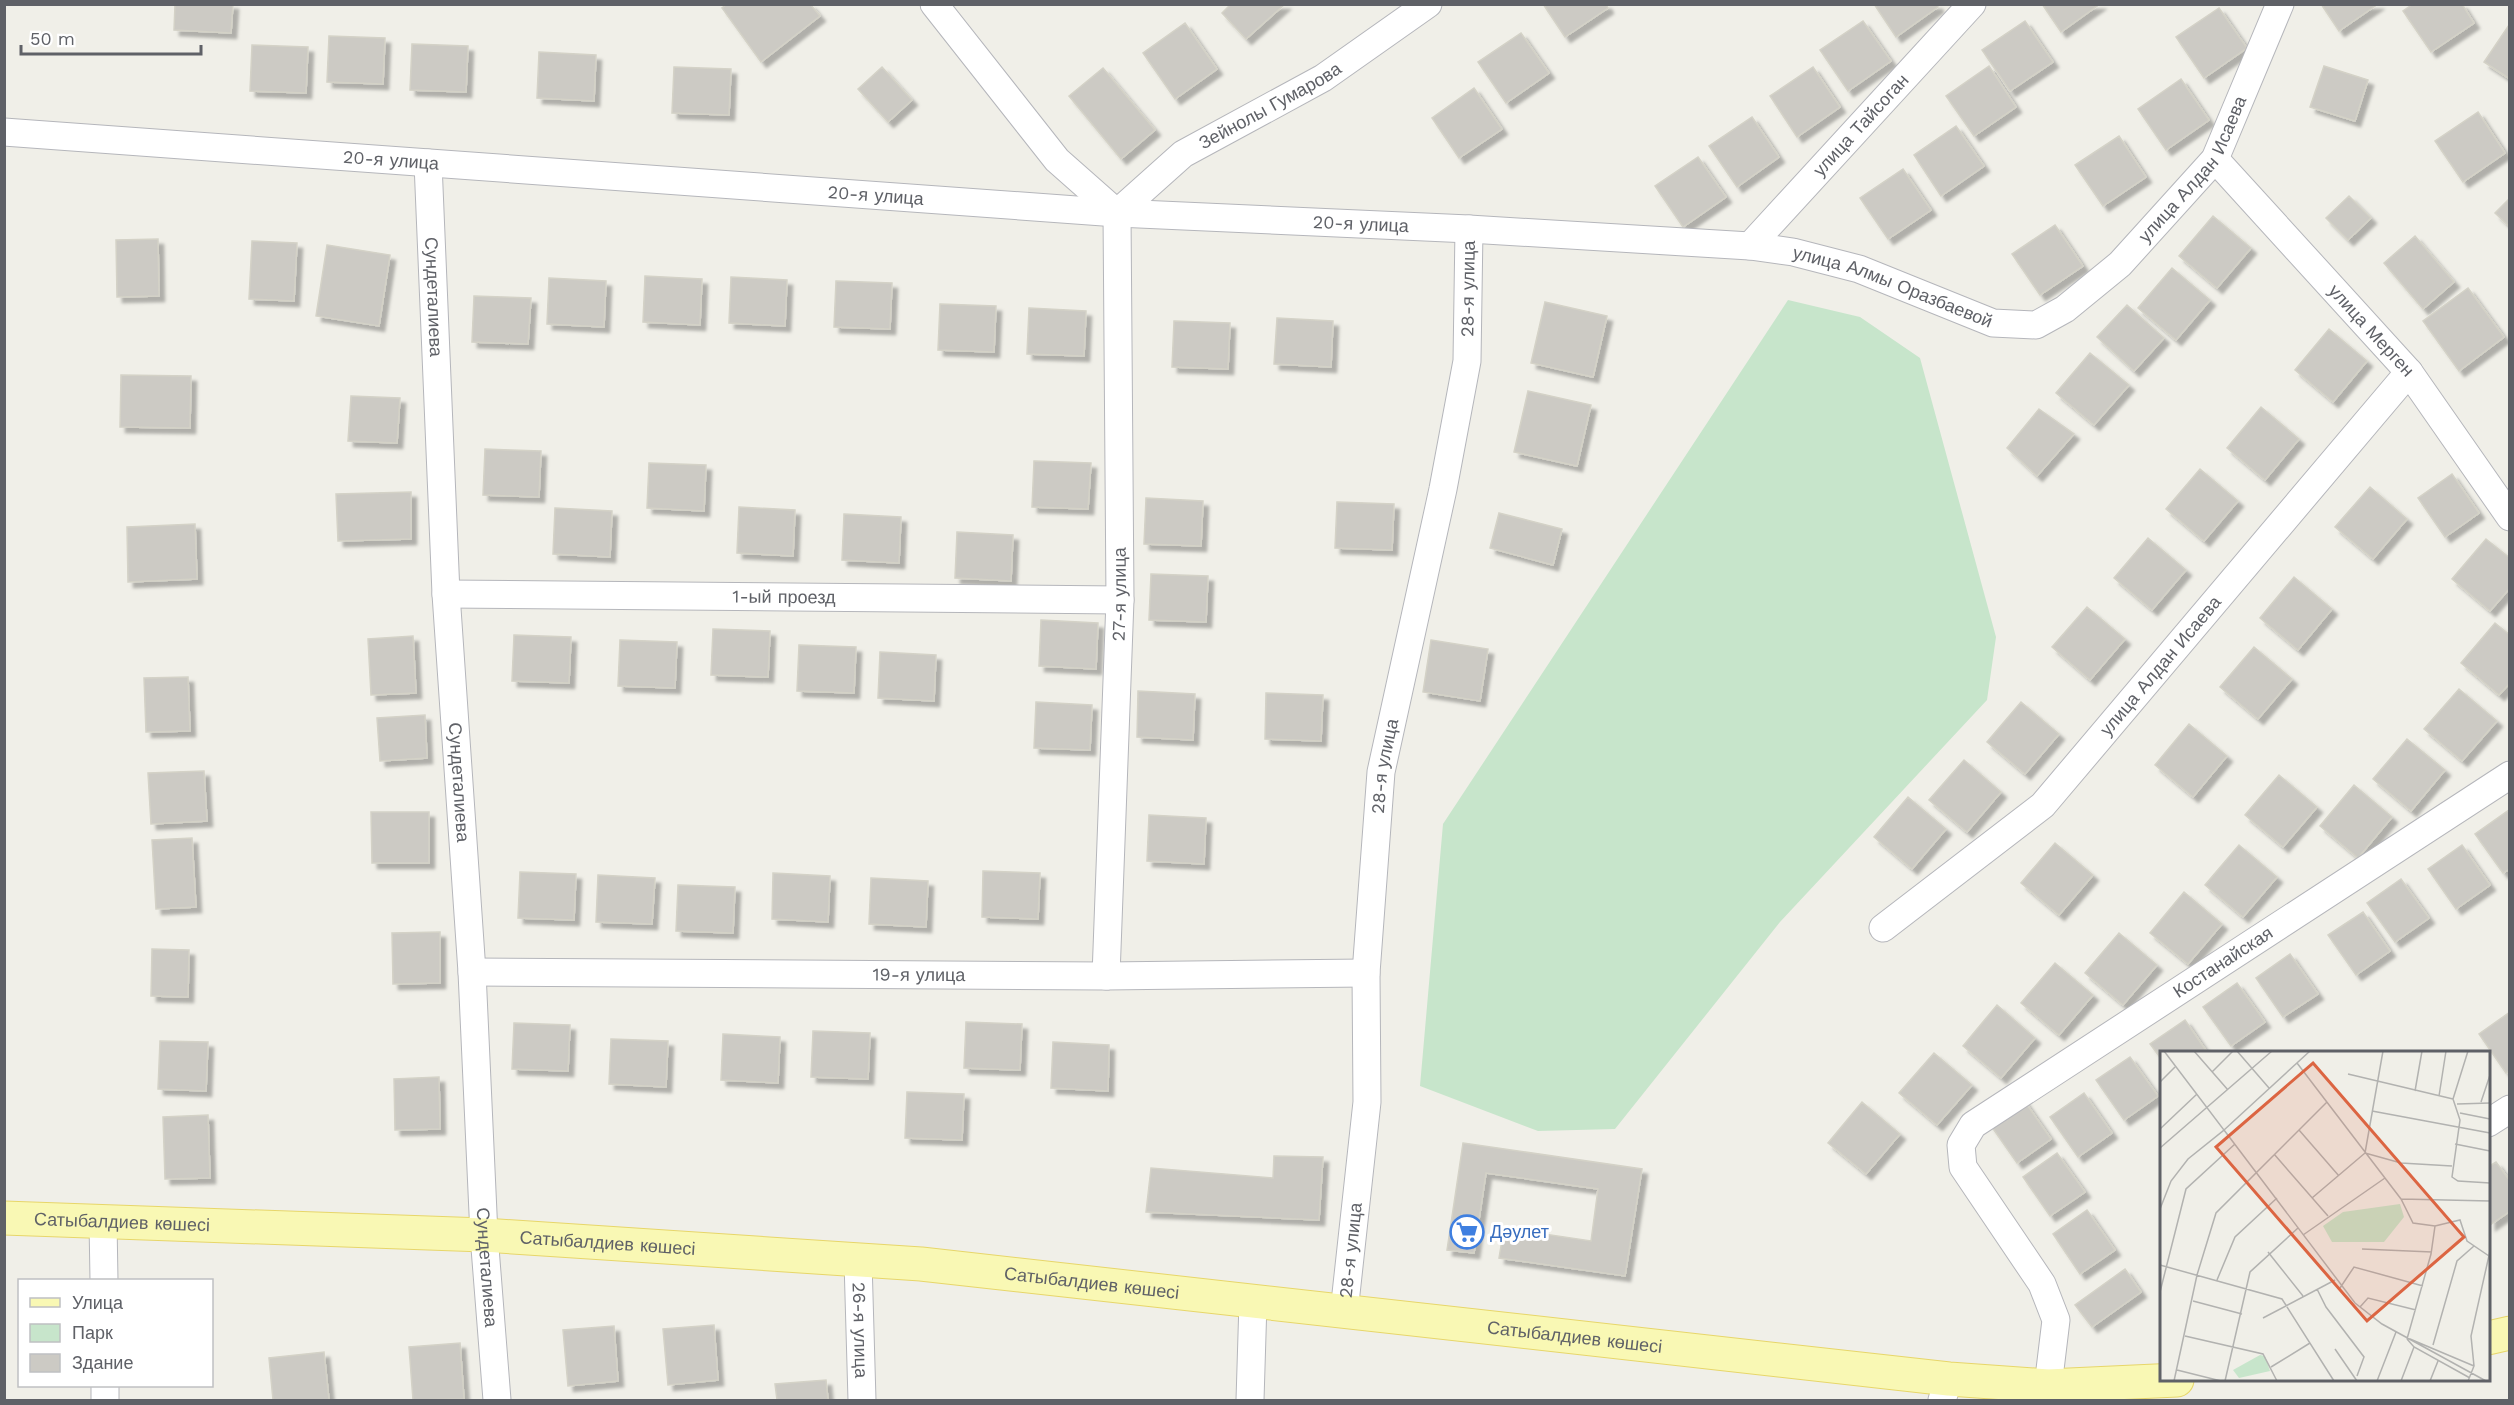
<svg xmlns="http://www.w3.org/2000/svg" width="2514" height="1405" font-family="'Work Sans',sans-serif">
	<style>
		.green { fill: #c7e5cb }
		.building { fill: #cccac4; stroke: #d4d2c7; stroke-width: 1.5; filter: url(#shadow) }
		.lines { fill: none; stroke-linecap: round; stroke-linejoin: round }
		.minor-casing { stroke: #b5b6bb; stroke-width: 29 }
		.primary-casing { stroke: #e7d66a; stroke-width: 35 }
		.minor { stroke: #fff; stroke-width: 27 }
		.primary { stroke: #f9f8b4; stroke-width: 33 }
		.labels { text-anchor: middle; stroke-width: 6; stroke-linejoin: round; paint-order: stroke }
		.street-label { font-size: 18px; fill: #5f6167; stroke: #fff }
		.shop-label { font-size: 18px; fill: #366cbe; stroke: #fff; text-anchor: start }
		.inset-road { fill: none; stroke: #b2b2b0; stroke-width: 1.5 }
		.view { fill: #dc6542; fill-opacity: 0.15; stroke: #dc6542; stroke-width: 3 }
		.inset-edge { fill: none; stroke: #5f6167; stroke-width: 3 }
	</style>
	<defs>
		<filter id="shadow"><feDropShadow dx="5.5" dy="5.5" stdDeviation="1.5" flood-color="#0004"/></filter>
	</defs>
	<rect width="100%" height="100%" fill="#f0efe8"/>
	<path class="green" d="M1788,300L1860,317L1920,358L1996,637L1987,700L1780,922L1615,1129L1538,1131L1420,1086L1443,824Z"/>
	<path class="building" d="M175,4H233L231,33L174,30Z
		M727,4H810L820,16L761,62L722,8Z
		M1231,4H1285L1246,39L1222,13Z
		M1543,4H1606L1608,8L1565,37Z
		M1874,4H1937L1938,7L1896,37Z
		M2042,4H2100L2061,32Z
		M2321,4H2378L2339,31Z
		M2413,4H2462L2474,23L2431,52L2403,11Z
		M2219,8L2247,48L2204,78L2176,37Z
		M1863,21L1891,61L1848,91L1820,50Z
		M2025,21L2053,62L2010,91L1982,50Z
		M1185,23L1217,69L1175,99L1143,53Z
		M2509,25H2510V79L2484,62Z
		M1521,33L1549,73L1506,103L1478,62Z
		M329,36L385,38L383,84L327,82Z
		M412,44L468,46L466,92L410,90Z
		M252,45L308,47L306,93L250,91Z
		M539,52L596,55L594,101L537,98Z
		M1989,66L2016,107L1974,136L1946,96Z
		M2324,66L2368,80L2355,121L2310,107Z
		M674,67L731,69L729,115L672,113Z
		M882,67L912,100L888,122L858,89Z
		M1813,67L1840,107L1797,137L1770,96Z
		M1103,68L1155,130L1121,159L1069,96Z
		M2181,79L2209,120L2166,150L2138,109Z
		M1474,88L1502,129L1459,158L1432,118Z
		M2478,112L2505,153L2463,182L2435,141Z
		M1752,117L1779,157L1737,187L1709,146Z
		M1956,126L1984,166L1941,196L1914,155Z
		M2119,136L2146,177L2103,206L2075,165Z
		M1698,157L1726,197L1683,227L1655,186Z
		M1903,169L1931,210L1888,239L1860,198Z
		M2349,196L2371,218L2348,240L2326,218Z
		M2510,198V227L2495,213Z
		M2213,216L2251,248L2217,288L2179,256Z
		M2055,225L2083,266L2040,295L2012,254Z
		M2415,236L2454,282L2423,309L2384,263Z
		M158,239L159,296L117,297L116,240Z
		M252,241L297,243L294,301L249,299Z
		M327,245L390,255L379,326L316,316Z
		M2172,268L2210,300L2176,340L2138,308Z
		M645,276L702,279L700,325L643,322Z
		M731,277L787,280L785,326L729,323Z
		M549,278L606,281L604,327L547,324Z
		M836,281L892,283L890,329L834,327Z
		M2468,288L2504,337L2459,371L2423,321Z
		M474,296L531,298L528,344L472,342Z
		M1545,302L1607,316L1593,377L1531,363Z
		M940,304L996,306L994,352L938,350Z
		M2127,305L2164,338L2134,371L2097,337Z
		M1029,308L1086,311L1084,356L1027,354Z
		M1277,318L1333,321L1331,367L1274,364Z
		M1174,321L1230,323L1228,369L1172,367Z
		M2329,329L2367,361L2333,402L2295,370Z
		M2090,353L2129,385L2094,425L2056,393Z
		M121,375L191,376L190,428L120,427Z
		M1528,391L1591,405L1577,466L1514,452Z
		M351,396L400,398L397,443L348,441Z
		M2261,407L2299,439L2265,480L2227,448Z
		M2039,409L2074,434L2037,476L2007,448Z
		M485,449L541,451L539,497L483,495Z
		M1034,461L1091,463L1088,509L1032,507Z
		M649,463L706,465L704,511L647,508Z
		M2200,469L2238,501L2204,541L2166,509Z
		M2452,474L2479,513L2445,537L2418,498Z
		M2370,487L2407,519L2373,559L2335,527Z
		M411,492V539L338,541L336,494Z
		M1146,498L1203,501L1201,546L1144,544Z
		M1337,502L1394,504L1392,550L1335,548Z
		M739,507L795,510L793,556L737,553Z
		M555,508L612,511L610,557L553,554Z
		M1499,513L1562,529L1553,565L1490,548Z
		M844,514L901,517L899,563L842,560Z
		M195,524L197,579L128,582L127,527Z
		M957,532L1013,535L1011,581L955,578Z
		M2148,538L2186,570L2152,610L2114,578Z
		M2486,539L2510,558V588L2490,611L2452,579Z
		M1151,574L1208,576L1206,622L1149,620Z
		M2294,577L2332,609L2298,650L2260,618Z
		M2087,607L2125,639L2090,680L2052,647Z
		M1041,620L1098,623L1096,669L1039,666Z
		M2495,623L2510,635V683L2499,695L2461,663Z
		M713,629L770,631L768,677L711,675Z
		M514,635L571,637L569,683L512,681Z
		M413,636L416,693L371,695L368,639Z
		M620,640L677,642L675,688L618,686Z
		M1431,640L1488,649L1480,701L1423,692Z
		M799,645L856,647L854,693L797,691Z
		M2254,647L2292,679L2258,719L2220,687Z
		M880,652L936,655L934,701L878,698Z
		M188,677L190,731L146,732L144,678Z
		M2459,689L2497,721L2462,761L2424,729Z
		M1138,691L1195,694L1193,740L1137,737Z
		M1266,693L1323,695L1321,741L1265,739Z
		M1036,702L1092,705L1090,750L1034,748Z
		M2021,702L2059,734L2025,774L1987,742Z
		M425,715L427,758L380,761L377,718Z
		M2189,724L2227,756L2193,797L2155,765Z
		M2407,739L2445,770L2411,811L2373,779Z
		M1964,760L2001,792L1967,832L1929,800Z
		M204,771L207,821L151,824L148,773Z
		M2279,775L2317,807L2283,847L2245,815Z
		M2354,785L2392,817L2358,858L2320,826Z
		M1908,797L1946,829L1912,869L1874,837Z
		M2509,810L2510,869L2503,873L2475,834Z
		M371,812H429V863H372Z
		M1149,815L1206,818L1204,864L1147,861Z
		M192,838L196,907L156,909L152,840Z
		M2055,843L2093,875L2059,915L2021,883Z
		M2239,845L2277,877L2243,917L2205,885Z
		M2462,845L2490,885L2456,909L2428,869Z
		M983,871L1040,873L1038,919L982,917Z
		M520,872L576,874L574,920L518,918Z
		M773,873L830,876L828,922L772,919Z
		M598,875L655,878L652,924L596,922Z
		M871,878L928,881L926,927L869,924Z
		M2401,879L2429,918L2395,942L2367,903Z
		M678,885L735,887L733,933L676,931Z
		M2184,892L2222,924L2188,964L2150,933Z
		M2363,912L2390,951L2356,975L2328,935Z
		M440,932V983L393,984L392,933Z
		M2119,933L2157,965L2123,1005L2085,973Z
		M152,949L189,950L188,997L151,996Z
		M2290,954L2318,994L2283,1017L2256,978Z
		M2055,963L2093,995L2059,1035L2021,1003Z
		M2237,983L2265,1022L2231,1046L2203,1007Z
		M1997,1005L2035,1038L2001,1078L1963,1046Z
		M2510,1012V1071L2506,1073L2479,1034Z
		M2185,1020L2207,1052H2162V1060L2150,1044Z
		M966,1022L1022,1024L1020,1070L964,1068Z
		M514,1023L570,1025L568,1071L512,1069Z
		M813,1031L870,1033L868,1079L811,1077Z
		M723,1034L780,1037L778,1083L721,1080Z
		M611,1039L668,1041L666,1087L609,1084Z
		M160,1041L208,1042L206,1091L158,1089Z
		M1053,1042L1109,1045L1108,1091L1051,1088Z
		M1934,1053L1972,1085L1937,1125L1899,1093Z
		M2130,1057L2158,1096L2124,1120L2096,1080Z
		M439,1077L440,1129L395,1130L394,1079Z
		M907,1092L964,1094L962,1140L905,1138Z
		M2084,1093L2112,1133L2078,1157L2050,1117Z
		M2023,1099L2051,1139L2017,1163L1989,1123Z
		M1862,1102L1900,1134L1866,1174L1828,1143Z
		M208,1115L210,1178L165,1179L163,1117Z
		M1463,1143L1642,1169L1625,1276L1499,1258L1504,1228L1591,1241L1598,1189L1486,1173L1474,1253L1447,1250Z
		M2057,1153L2085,1192L2050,1216L2023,1177Z
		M1274,1156L1323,1157L1319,1220L1146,1212L1151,1168L1273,1178Z
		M2496,1162L2510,1181V1211L2490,1225L2488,1167Z
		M2087,1210L2115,1250L2080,1274L2053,1234Z
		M2125,1269L2141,1292L2092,1327L2075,1305Z
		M714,1325L718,1380L668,1385L663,1329Z
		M614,1326L618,1381L568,1386L563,1330Z
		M460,1343L464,1399L413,1400L409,1347Z
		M324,1352L329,1400H273L269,1358Z
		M826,1380L828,1400H777L775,1384Z"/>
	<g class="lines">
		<defs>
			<g id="minor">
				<path d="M934,4L1057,160L1117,213"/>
				<path id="s1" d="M4,132L1117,213L1469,229L1750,246L1793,252L1859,269L1993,323L2036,325L2065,309L2120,264L2215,159L2280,4"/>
				<path id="s2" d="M2215,159L2409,372L2510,517"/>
				<path id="s3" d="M428,163L446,594L472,972L484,1235L497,1400"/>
				<path id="s4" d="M1117,213L1183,154L1323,78L1428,4"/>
				<path id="s5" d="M1750,246L1972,4"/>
				<path id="s6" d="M446,594L1120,600"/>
				<path id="s7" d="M1883,928L2043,805L2409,372"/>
				<path id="s8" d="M472,972L1106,976L1366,973"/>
				<path id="s9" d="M1106,976L1120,600L1117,213"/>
				<path d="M2488,1123L2510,1109"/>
				<path d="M103,1222L104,1280"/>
				<path id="s10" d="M858,1261L862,1400"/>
				<path id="s11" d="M1344,1312L1367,1102L1366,973L1381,772L1443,489L1467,361L1469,229"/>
				<path d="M105,1386V1400"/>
				<path id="s12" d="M2048,1386L2056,1320L2042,1284L1963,1167L1961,1145L1973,1125L2510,775"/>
				<path d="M1250,1400L1253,1302"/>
				<path d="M1942,1400L1949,1379"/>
			</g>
			<g id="primary">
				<path id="s13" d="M4,1218L484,1235L921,1264L1949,1379L2048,1386L2177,1380"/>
				<path d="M2488,1338L2510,1333"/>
			</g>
		</defs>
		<use href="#minor" class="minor-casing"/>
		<use href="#primary" class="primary-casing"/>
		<use href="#minor" class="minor"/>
		<use href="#primary" class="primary"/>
	</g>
	<defs>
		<symbol id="supermarket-ring" viewBox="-11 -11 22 22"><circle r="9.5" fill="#fff" stroke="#3f7fe0" stroke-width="1.5"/><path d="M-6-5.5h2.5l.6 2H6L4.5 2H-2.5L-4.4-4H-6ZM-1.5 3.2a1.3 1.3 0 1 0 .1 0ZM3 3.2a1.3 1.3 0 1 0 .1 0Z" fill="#3f7fe0"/></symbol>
	</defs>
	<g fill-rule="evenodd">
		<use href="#supermarket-ring" x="1448" y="1213" width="38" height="38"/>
	</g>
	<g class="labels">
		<g class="street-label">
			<text dy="6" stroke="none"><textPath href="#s4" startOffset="188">Зейнолы Гумарова</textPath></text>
			<text dy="6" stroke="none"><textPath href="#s5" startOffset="164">улица Тайсоган</textPath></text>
			<text dy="6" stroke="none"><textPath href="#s1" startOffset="388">20-я улица</textPath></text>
			<text dy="6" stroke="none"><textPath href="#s1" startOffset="2274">улица Алдан Исаева</textPath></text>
			<text dy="6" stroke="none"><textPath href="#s1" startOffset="874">20-я улица</textPath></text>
			<text dy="6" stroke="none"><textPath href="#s1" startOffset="1360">20-я улица</textPath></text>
			<text dy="6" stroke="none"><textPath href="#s1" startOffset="1899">улица Алмы Оразбаевой</textPath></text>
			<text dy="6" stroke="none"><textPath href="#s11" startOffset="1034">28-я улица</textPath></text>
			<text dy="6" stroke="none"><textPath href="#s3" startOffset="134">Сундеталиева</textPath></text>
			<text dy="6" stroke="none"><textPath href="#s2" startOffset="232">улица Мерген</textPath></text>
			<text dy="6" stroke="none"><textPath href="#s9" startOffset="382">27-я улица</textPath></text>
			<text dy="6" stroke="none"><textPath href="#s6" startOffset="338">1-ый проезд</textPath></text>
			<text dy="6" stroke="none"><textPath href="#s7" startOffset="384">улица Алдан Исаева</textPath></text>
			<text dy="6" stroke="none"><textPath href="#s11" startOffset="548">28-я улица</textPath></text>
			<text dy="6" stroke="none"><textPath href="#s3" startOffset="620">Сундеталиева</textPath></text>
			<text dy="6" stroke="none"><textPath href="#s12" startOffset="590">Костанайская</textPath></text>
			<text dy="6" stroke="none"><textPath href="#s8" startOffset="447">19-я улица</textPath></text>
			<text dy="6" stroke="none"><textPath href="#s13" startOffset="118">Сатыбалдиев көшесі</textPath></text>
			<text dy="6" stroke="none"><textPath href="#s13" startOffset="604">Сатыбалдиев көшесі</textPath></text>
			<text dy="6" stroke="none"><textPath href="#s11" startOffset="62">28-я улица</textPath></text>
			<text dy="6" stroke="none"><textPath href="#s3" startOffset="1106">Сундеталиева</textPath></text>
			<text dy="6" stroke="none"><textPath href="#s13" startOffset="1090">Сатыбалдиев көшесі</textPath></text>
			<text dy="6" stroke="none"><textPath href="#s10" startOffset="69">26-я улица</textPath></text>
			<text dy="6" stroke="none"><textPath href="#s13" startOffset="1576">Сатыбалдиев көшесі</textPath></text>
		</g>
		<g class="shop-label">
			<text x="1490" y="1238">Дәулет</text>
		</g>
	</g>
	<g transform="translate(2160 1051)">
		<rect width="330" height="330" fill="#f0efe8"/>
		<path d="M240,153L244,166L224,191H172L163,175L183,161ZM100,304L105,305L110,320L79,327L73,319Z" fill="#c7e5cb"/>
		<path class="inset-road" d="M34,0L68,39M77,0L109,37M150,0L64,79L195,252L222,273L326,330M137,12L241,148L253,172L275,175L300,169L307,190L329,205M52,21L73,0M188,23L293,48M0,31L15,16M255,40L262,0M279,45L286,0M293,48L300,69L292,126L298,130L330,132M293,48L308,0M321,51L330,24M297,53L330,52M212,60L330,82M300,62L330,68M0,78L37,43M139,79L179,125M295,93L330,100M0,97L112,0M205,102L223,0M205,102L241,112L292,115M114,103L168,165M152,147L205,102M241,148L330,150M0,158L11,130L28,108L64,79L4,0M143,184L225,127M202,198L272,201M108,201L143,245M0,214L122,248L174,330M57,229L75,186L117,147M180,237L194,216L263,235M157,238L166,256L204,306L197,325M0,241L26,138L75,93M33,250L82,263M200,256L208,247L256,259M103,267L175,229M25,285L103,303L117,330M247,288L271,203L275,175M247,288L254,296L310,327M250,288L314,315M273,294L297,210L314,195M175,298L197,330M111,316L150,292M17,319L61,330M14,330L37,224L56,162L167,51M65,330L90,221L138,177M217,330L236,281M241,330L254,296M270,330L278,310M308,330L314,315L311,285L330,200"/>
		<path class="view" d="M153,12L304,186L207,270L56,96Z"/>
		<rect width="330" height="330" class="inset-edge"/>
	</g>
	<rect width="2514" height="1405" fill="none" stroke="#5f6167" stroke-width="12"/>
	<rect x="18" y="1279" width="195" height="108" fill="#ffffff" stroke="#bfc0c2" stroke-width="1.5"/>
	<rect x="30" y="1298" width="30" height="9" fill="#f9f8b4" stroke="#bfc0c2" stroke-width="1.5"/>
	<text x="72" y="1309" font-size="18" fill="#5f6167">Улица</text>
	<rect x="30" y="1324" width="30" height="18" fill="#c7e5cb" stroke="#bfc0c2" stroke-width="1.5"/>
	<text x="72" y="1339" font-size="18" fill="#5f6167">Парк</text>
	<rect x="30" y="1354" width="30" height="18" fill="#cccac4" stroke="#bfc0c2" stroke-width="1.5"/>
	<text x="72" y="1369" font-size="18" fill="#5f6167">Здание</text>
	<path d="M21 45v9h180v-9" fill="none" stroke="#5f6167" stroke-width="3"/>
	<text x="30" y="45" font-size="18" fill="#5f6167" stroke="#ffffff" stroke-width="4.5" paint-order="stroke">50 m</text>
</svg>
